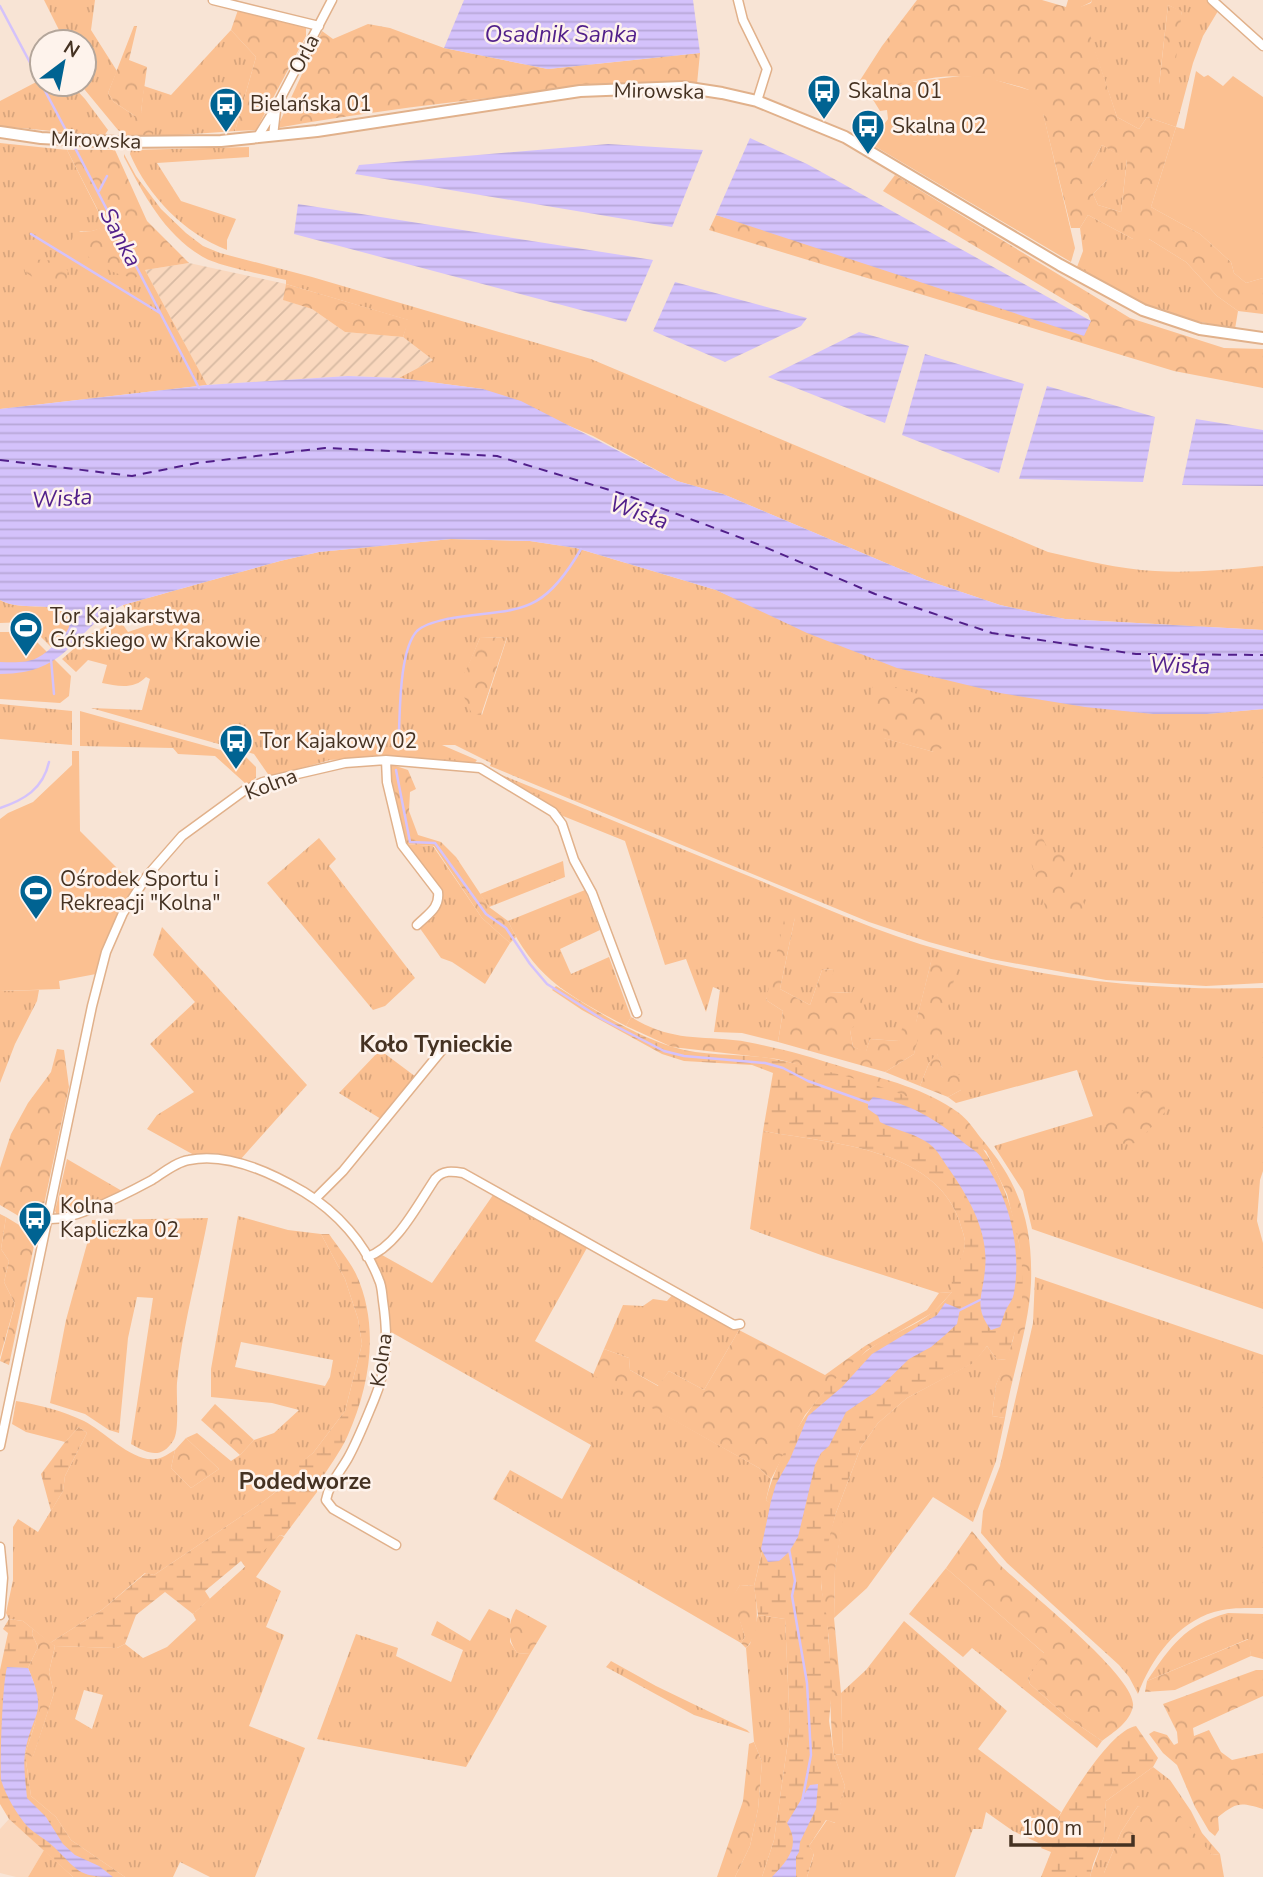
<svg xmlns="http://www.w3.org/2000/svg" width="1263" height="1877" font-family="'Nunito Sans',sans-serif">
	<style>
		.built { fill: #fad8be }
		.industrial { fill: url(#industrial-furrows) }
		.grass { fill: url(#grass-tufts); fill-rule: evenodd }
		.forest { fill: url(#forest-crowns); fill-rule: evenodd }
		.wetland { fill: url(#wetland-marsh) }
		.green { fill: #fbc091 }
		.water { fill: url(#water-rules) }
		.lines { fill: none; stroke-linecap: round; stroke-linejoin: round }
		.stream { stroke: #d4c2fb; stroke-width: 2.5 }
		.ferry { stroke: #511f8a; stroke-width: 2; stroke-dasharray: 9 7; stroke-linecap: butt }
		.minor-casing { stroke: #e1b18b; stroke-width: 11 }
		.major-casing { stroke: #e1b18b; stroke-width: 14 }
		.minor { stroke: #fff; stroke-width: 8 }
		.major { stroke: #fff; stroke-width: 10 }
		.labels { text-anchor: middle; stroke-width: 5; stroke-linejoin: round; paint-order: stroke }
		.street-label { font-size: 21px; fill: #453222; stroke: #fef3ec }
		.poi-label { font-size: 21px; fill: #453222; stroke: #fef3ec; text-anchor: start }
		.water-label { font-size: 23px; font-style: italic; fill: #511f8a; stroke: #fef3ec }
		.neighbourhood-label { font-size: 23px; font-weight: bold; fill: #453222; stroke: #fef3ec }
	</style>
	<defs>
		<pattern id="industrial-furrows" width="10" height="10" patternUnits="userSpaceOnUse" patternTransform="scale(1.75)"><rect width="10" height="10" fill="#fad8be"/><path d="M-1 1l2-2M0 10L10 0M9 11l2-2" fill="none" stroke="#d8baa3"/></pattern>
		<pattern id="grass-tufts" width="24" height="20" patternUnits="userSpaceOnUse" patternTransform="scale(1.75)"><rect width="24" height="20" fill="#fbc091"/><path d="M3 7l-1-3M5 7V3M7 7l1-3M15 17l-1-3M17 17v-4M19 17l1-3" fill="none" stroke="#d8a57d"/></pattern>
		<pattern id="forest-crowns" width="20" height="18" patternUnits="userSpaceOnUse" patternTransform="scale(1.75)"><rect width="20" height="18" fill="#fbc091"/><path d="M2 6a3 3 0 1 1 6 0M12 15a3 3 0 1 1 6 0" fill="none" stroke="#d8a57d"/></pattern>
		<pattern id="wetland-marsh" width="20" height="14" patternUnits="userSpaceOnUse" patternTransform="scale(1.75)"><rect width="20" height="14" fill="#fbc091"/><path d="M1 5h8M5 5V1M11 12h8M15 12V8" fill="none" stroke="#d8a57d"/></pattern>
		<pattern id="water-rules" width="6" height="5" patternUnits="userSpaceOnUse" patternTransform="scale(1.75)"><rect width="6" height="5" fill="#d4c2fb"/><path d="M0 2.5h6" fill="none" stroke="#b7a7d7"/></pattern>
	</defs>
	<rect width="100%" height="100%" fill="#f8e4d5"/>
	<path class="built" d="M9,1819L44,1850L28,1877H16L0,1873V1829Z"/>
	<path class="industrial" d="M189,263L286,284L284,300L312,309L345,332L403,337L433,360L399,378L348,376L207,385L145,270Z"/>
	<path class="grass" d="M44,0H95L91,30L117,71L108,93L114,102L135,116V135H126L118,130L80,84H84V42H65Z
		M1092,0H1208L1218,11L1203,36L1193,63L1176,127L1147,117L1139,129L1117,117L1080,7L1091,3ZM1168,5L1182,12L1159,85Z
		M231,30L256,57L235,131L152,137L141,112L144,86L171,95Z
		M42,79V84H71L85,99L108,130L104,136L0,126V101Z
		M0,143L67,150L106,227L92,231H79L145,270L207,385L0,409Z
		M1102,145L1127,159L1121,212L1098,205L1093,194L1107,180L1091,165Z
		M249,147V157L157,163L181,201L236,219L227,240V250C184,233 148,196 130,154L131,150Z
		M124,154L136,176L161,209L186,233L203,246L220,253L312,277L591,359L1048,552C1083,560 1118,569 1155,571C1190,573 1227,570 1263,566V630L1065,619L1000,605L926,580L723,494L677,481L593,436L483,389L399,378L433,360L403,337L408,320L286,284V280C266,275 218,266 203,257C164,234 144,195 124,157Z
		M1088,215L1133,239H1149L1186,262L1217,296L1238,311L1235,329L1172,316L1126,296L1077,267L1083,251L1080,228Z
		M451,539L530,541L576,548L716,590L753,606L1064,703L1153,714H1207L1263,709V983L1206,986L1106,980L991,959L929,942L869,922L490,766L491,763L455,745H442L477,760L473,765L380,757L330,760L270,777L254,754L91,708L142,710L150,679L146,677C134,690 117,686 102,683L107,665L88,660L76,672L62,659L91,634L119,619L128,632L149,625L146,617L131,619L123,605L280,561L319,552ZM506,637L507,638L482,715L460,686L480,638ZM883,714L934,752L884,738Z
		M0,600C22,612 49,600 70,615L69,630L52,648L26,622L0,623Z
		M0,704L72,711V745L0,739Z
		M80,711L246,757L256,767V777L252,783L246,784L215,756L178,754L173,748L80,746Z
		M487,769C578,806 669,844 761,881C821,906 881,934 944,951C1051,980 1152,991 1263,988V1171L1260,1180L1257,1221L1263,1243V1309L1032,1229L1023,1191L994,1146L1093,1116L1077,1070L956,1103L948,1097L961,1090L942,1067L937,1054L929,1063L920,1086L885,1072L914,1054L932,958L916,1023L899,1041L870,1039L866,1052L853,1047L850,1030L853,993L828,992L833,969L822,970L810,1005L780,989L795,917L766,1000L783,1011L778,1042L742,1033L714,1032L720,990L713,987L706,1012L686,959L665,965L625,841L558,814Z
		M319,838L336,859L329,866L415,978L385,1006L373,1010L267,883Z
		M405,844L433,846L482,918L510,943L485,984L452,962L441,958L419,927C430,918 440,911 443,897Z
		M563,861L565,877L489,907L480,894Z
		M585,890L600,930L560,949L571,974L609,957L631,1017L626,1026C571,997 535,979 508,921Z
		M162,927L307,1085L240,1160L214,1153L194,1155L147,1129L157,1115L194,1092L150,1044L195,1002L153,955Z
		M39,990L37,1001L15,1044L0,1083V991Z
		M380,1050L416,1077L381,1119L339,1093Z
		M763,1131C827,1143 934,1147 959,1220C961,1227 964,1234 965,1241C965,1261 952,1270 952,1292L939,1293L821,1255L750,1229Z
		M67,1159L122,1191L62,1216L57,1215L55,1211Z
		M493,1195L588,1246L535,1341L759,1468L771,1479L766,1500L773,1505L754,1586L740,1585L733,1597L745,1637L741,1643L493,1499L510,1470L562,1499L591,1445L391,1332L373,1259L382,1255L432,1283Z
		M0,1214L6,1217L1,1249L9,1261L4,1282L15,1304L0,1357Z
		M238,1216L288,1230L321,1234L345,1279L358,1319L362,1344L345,1411L313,1453L298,1465L303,1470L264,1501L154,1575L145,1573L103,1609L50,1643L23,1621L9,1619L6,1613L13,1580V1527L18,1519L38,1532L63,1491L65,1476L87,1433L79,1427L65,1442L26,1432L12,1424L16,1401C40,1405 63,1411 84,1421C104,1431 132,1462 155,1459C162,1459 169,1453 175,1450L171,1468L191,1488L219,1469L186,1438L197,1433L231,1461L240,1455L254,1440L274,1433L299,1410L272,1403L211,1397V1369ZM241,1342L333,1360L330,1377L325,1386L235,1367Z
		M208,1218C198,1271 182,1328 177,1383C176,1396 180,1431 173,1441C161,1460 147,1453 131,1444L153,1298L137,1297L128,1338L119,1433L109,1430L85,1414L50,1403L66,1320L90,1233L92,1220Z
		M1035,1277L1263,1355V1608C1247,1608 1230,1607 1214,1612C1177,1623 1151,1659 1138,1694L1129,1677L1119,1665L1007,1563L981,1533L983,1511L1000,1466L1033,1323Z
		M673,1294L739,1330L704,1390L669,1371L659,1386L630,1370L629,1358L604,1349L623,1305L643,1306L653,1299L667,1301Z
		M987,1346L997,1360L1007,1359L996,1385L992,1416L1005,1418L996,1461L973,1522L933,1497L867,1588L834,1618L835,1570L843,1513H836L861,1447L878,1423L907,1398L974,1362Z
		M280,1535L284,1537L256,1577L281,1591L266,1627L284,1635L249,1726L305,1748L255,1877H210L180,1862L173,1877H125L71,1840L56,1817L31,1796L25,1754L33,1756L54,1693L49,1672L55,1646L117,1648L125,1644L143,1658L167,1647L196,1620L193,1614ZM84,1690L103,1695L92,1729L75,1719Z
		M946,1568L1045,1654L1028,1678L1030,1684L1067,1717L1102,1741L1097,1748L972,1648L963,1657L909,1614Z
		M489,1609L510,1619V1642L517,1653L530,1654L466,1767L317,1739L356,1634L398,1648L396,1656L451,1682L463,1650L431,1635L437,1621L470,1641Z
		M1228,1613L1263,1614V1659L1251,1656L1248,1639L1147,1681C1171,1646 1184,1625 1228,1613Z
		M758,1615L785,1619L790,1727L774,1840L762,1877H735L750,1846L758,1809L762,1762L754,1742L746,1648L750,1644Z
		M904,1621L1007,1711L978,1749L1061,1812L1043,1845L1013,1831L986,1812L982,1829H973L955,1877H807L814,1854L809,1846L827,1820L835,1823L845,1786L834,1755L843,1754L841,1693L866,1670Z
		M611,1661L656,1686L747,1730L750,1733L694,1715L606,1667Z
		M1153,1767L1170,1780L1191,1811L1202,1833L1220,1854L1212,1855L1138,1806L1121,1832L1104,1873H1091L1104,1837L1106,1801Z
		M44,1850L73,1877H28Z"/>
	<path class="forest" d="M917,0H1042L1066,7L1068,0H1092L1091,2L1081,7L1117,117L1139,129L1147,117L1176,127L1151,207L1200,234L1231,262L1234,273L1246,283L1263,278V314L1238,311L1217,296L1186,262L1149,239H1133L1088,215L1080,228H1071L1043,114L1028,95L1029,90C975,70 923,71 872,98L869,84L857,85L882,46ZM1102,145L1127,160L1121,212L1098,205L1093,194L1107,180V174L1091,165Z
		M1168,5L1182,11L1173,82L1159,86Z
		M238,10L306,28V36L256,130L235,131L256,57L231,30Z
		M368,24L390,28L444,48L548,69L700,53L697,84C627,82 559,90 489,98C418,106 348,115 277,128L322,31L333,39Z
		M134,26H137L129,60L147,67L141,112L158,120L152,137L135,135V116L114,102L108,93Z
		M67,150H115L147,221L189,263L145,270L135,278C108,274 91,260 71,242L75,232L92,231L106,226Z
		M895,175L1130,318L1224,348L1263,349V388L1174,371L709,230L716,215L1091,321L1088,314L883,191Z
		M29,259L59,261L68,271L66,281L45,285L25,272L24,266Z
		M286,284L409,320L403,337L345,332L312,309L283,300Z
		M507,637L481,715L472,714L459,686L480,638Z
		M873,680L943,702L942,748L934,752L883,738V714L870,708Z
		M390,764L408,770L416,789L410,792L409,811L418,835L441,842L456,857L489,907L508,921L516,937L510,943L482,918L434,846L405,844L389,785Z
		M1022,832L1041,835L1050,853L1066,854L1088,915L1047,913Z
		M785,916L795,917L780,989L810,1005L822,970L834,969L829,992L852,993L857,982L866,984L858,1022L850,1030L853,1047L866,1051L870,1039L899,1041L903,1024L916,1022L932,958L957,966L942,1035L918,1038L914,1054L885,1072L778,1042L783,1011L766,1000Z
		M631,1017C669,1040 692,1036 733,1040C747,1041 761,1045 775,1048C799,1053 823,1061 846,1068C884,1079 927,1089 959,1113C967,1119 974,1129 980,1137C1019,1182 1033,1223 1031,1283C1029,1328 1012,1373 1005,1418L992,1416L996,1385L1013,1340L1022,1295L1019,1243L1007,1194L986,1151L856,1080L777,1059L672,1047L626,1026Z
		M57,1049L64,1050L69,1087L39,1228L0,1205V1168L11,1134L28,1103L51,1072Z
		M937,1053L942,1067L960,1075L961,1090L948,1097L920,1086L929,1063Z
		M1153,1084L1163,1086L1165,1112L1137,1143L1117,1144L1108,1134L1102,1116Z
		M6,1217L34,1234L35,1241L9,1365L0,1361L15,1304L4,1282L9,1261L1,1249Z
		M952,1292L934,1312L867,1350L824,1392L805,1415L771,1479L759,1468L593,1375L604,1349L629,1358L630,1370L658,1386L669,1371L704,1390L739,1330L825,1375L865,1346L927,1310L939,1293Z
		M215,1404L254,1440L240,1455L201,1420Z
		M186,1438L219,1469L191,1488L171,1468L175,1450Z
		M836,1513H844L835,1570L834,1618L841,1693L843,1754L834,1755C829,1717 831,1679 829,1641C827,1617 820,1594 821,1571C823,1552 831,1531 836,1513Z
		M972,1531C981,1542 990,1553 999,1564C1023,1588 1137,1677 1133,1706C1130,1722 1114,1732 1102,1741L1067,1717L1030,1684L1028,1678L1044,1653L946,1568Z
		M740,1585L754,1586C757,1605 761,1633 746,1648L741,1643L745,1637L732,1597Z
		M516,1609L547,1626L530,1654L517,1653C507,1639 507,1624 516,1609Z
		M33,1629L55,1646L49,1672L54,1693L33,1757L25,1754C37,1716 45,1707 28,1668L38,1647L32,1634Z
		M1249,1639L1251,1656L1175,1690L1145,1692L1147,1681Z
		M1256,1670H1263V1696L1193,1728L1194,1736L1209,1730L1221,1752L1232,1760L1263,1753V1809C1240,1802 1237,1802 1218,1817L1219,1830L1215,1836L1209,1831L1195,1807L1177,1765L1163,1753L1149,1734L1154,1731L1167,1735L1174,1745L1178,1743L1177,1732L1163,1704Z
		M754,1742L762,1762L758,1809L750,1846L735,1877H717L743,1801L749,1744Z
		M1161,1792L1212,1855L1220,1854L1224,1877H1090L1091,1873H1104L1121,1832L1138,1806L1147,1810Z"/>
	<path class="wetland" d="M556,986C591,1008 633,1035 673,1047C707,1058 744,1052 779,1060C831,1071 915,1092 958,1123C1003,1155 1027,1244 1022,1297C1020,1317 1013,1339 1007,1359L997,1360L987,1346L975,1362L907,1398L878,1423L861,1447L836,1513L822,1567L821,1586L827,1618L832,1688L829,1721L834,1755L845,1786L836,1823L826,1820L809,1846L814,1853L807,1877H762L774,1840L790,1727L785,1619L758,1615L754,1586L773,1506L766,1500C780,1445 821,1384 868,1350C888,1335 914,1327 933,1312C940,1307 946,1298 952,1292C952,1287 951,1281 953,1276C957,1263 965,1255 965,1241C964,1234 961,1227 959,1220C934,1147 827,1143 763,1131L773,1073L752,1065L684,1061L662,1054L582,1010L552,990Z
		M321,1234H329C338,1247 349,1260 356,1274C380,1326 370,1385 348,1435C340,1453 327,1469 317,1486V1492L284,1536L280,1535L246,1568L241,1561L205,1591L210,1599L193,1614L165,1592L136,1615L125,1644L117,1648L55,1646L50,1643L103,1609L146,1573L154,1575L264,1501L303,1471L297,1465L313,1453L345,1411L362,1344L358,1319L345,1279Z
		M79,1427L87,1433L65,1476L63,1491L51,1511L41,1474L65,1442Z
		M9,1619L23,1621L33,1629L32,1634L38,1647L28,1668L7,1667L36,1687L40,1708L25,1754L31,1796L56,1817L71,1840L125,1877H73L9,1819L0,1804V1670L8,1633L3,1629Z
		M1136,1726L1158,1758L1153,1767L1106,1801L1104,1837L1093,1864L1090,1877H1041L1051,1852L1041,1848C1056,1821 1106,1731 1136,1726Z"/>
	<path class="green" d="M1196,71L1204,77L1208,75L1223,86L1233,76L1263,97V278L1246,283L1234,273L1231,262L1200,234L1151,207L1176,127L1184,129Z
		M961,76L986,77L1029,90V95L1043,113L1075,248L1071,262L859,137L866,126L885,123L888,119L887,110L880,111L872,98L903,83Z
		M0,632H21L34,639L71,676L69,696L60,703L0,699Z
		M72,751H79L80,831L136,887L96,974L59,981L60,989L0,991V819L8,813L33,802L72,765Z"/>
	<path class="water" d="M464,0H693L700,53L548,69L444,48Z
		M750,138L807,164L1091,321L1084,336L716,215Z
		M608,144L703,150L672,227L355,174L359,165Z
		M298,204L653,260L626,322L294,234Z
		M675,282L807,318L801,326L725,362L653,331Z
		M859,332L909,346L885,423L768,377Z
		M925,354L1024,384L999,473L902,435Z
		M348,376L399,378L483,389L521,401L677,481L723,494L926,580L1000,605L1065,619L1263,630V709L1207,714H1153L1085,707L1000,693L897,668L807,633L716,590L576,548L530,541L451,539L319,552L280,561L123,605C71,629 71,674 0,674V662C31,663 38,662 60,639C68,631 71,627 70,615C49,600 22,612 0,600V409L207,385Z
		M1047,386L1155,417L1143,482L1019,479Z
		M1196,419L1263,430V486L1182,485Z
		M873,1097C909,1103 936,1119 963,1142C970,1148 979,1152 983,1160C1009,1198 1022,1247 1014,1293C1013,1300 1008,1305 1005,1312C1003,1317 1002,1322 1000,1327L991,1330C973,1306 983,1296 985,1269C989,1232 969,1198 949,1169C941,1158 937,1148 925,1141C910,1132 895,1130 880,1122L878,1116L868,1109V1103Z
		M945,1303L960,1309L957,1324L944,1336L931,1347L909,1359L874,1393L846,1412L829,1446L821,1453L815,1465L798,1537L789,1552L779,1561L768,1562L761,1549L771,1501L776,1484L790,1459L808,1416L842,1387L872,1354L937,1315Z
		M7,1667L28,1668C49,1716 32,1711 25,1753C23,1767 26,1784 27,1798L46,1817L63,1844L75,1855L99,1866L113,1877C77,1877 78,1870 54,1847C46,1839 35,1834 28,1827C17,1815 6,1796 1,1780C0,1762 2,1687 7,1667Z
		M818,1784L816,1809L800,1842L799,1852L796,1857V1877H772C788,1860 801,1846 787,1823L810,1785Z"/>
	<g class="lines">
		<path class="stream" d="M0,6L69,136
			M72,142L199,388
			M99,191L107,176
			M31,234L160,313
			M51,659L54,694
			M399,731C400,707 400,649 417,631C424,624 438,621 447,619C518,607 540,620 581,549
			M396,770L410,842L435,843L486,914L506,928L530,964L547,984L602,1019L664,1051L684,1056L765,1063L783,1068L808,1081L869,1103
			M0,808C24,800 43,789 49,762
			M958,1311L980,1300
			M789,1549L795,1581L792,1596L807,1683L811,1755L802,1802"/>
		<path class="ferry" d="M0,460L132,476L197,463L325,448L497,456L626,495L760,545L875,594L992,633L1136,654L1263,655"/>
		<defs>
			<path id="minor" d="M213,0L319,26
				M738,0L743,20L767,69L757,101
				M1212,0L1263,46
				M273,136L276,110
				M257,138L276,107L332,0
				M386,760L387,782L402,845L438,892C440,908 428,914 417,925
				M315,1199L343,1171L447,1044
				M48,1219C74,1221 128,1193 152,1180C163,1173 176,1162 189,1160C226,1152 272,1173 304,1192C337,1212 365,1243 379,1280C382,1286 382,1294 383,1301C388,1335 388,1367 374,1400C366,1419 358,1440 348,1458C340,1472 329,1484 326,1500L333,1509L396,1545
				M367,1257C396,1248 418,1204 435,1179C443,1170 452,1171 463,1173L734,1325L740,1324
				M0,1446L92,1006L106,952L123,913L147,876L182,836L245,790L263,782L345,763L386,760L480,768L553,812L562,824L574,860L592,893L637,1013
				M0,1547L3,1578L0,1615"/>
			<path id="major" d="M0,132L41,138L117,142L221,141L317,131L580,91L683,87L722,93L757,101L845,137L1060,265L1143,310L1200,329L1263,338"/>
		</defs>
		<use href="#minor" class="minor-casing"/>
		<use href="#major" class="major-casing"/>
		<use href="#minor" class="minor"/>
		<use href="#major" class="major"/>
	</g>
	<defs>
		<symbol id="bus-pin" viewBox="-11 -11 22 30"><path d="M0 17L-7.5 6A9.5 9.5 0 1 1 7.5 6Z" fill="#006392" stroke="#fef3ec"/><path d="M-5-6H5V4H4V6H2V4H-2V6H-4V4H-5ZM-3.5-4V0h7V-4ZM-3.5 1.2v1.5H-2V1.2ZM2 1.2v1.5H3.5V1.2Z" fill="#fff"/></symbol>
		<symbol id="stadium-pin" viewBox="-11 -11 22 30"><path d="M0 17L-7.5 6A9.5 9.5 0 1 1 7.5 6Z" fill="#006392" stroke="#fef3ec"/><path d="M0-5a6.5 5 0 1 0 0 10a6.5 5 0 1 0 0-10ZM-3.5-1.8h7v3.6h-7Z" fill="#fff"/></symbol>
	</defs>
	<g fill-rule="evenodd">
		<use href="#bus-pin" x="805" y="72" width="38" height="52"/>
		<use href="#bus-pin" x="207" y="85" width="38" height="52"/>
		<use href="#bus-pin" x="849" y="107" width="38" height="52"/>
		<use href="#stadium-pin" x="7" y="609" width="38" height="52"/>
		<use href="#bus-pin" x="217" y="722" width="38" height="52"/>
		<use href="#stadium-pin" x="17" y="872" width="38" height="52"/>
		<use href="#bus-pin" x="16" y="1199" width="38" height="52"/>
	</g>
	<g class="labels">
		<g class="street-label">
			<text transform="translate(304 54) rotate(-62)" y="7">Orla</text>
			<text transform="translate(659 91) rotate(1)" y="7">Mirowska</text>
			<text transform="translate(96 140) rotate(2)" y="7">Mirowska</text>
			<text transform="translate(271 784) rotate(-21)" y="7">Kolna</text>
			<text transform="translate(381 1360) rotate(-82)" y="7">Kolna</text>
		</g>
		<g class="poi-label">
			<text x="848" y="98">Skalna 01</text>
			<text x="250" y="111">Bielańska 01</text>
			<text x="892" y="133">Skalna 02</text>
			<text x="50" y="623">Tor Kajakarstwa<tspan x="50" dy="24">Górskiego w Krakowie</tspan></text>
			<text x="260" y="748">Tor Kajakowy 02</text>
			<text x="60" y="886">Ośrodek Sportu i<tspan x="60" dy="24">Rekreacji "Kolna"</tspan></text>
			<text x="60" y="1213">Kolna<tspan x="60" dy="24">Kapliczka 02</tspan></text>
		</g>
		<g class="water-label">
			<text x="561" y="42">Osadnik Sanka</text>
			<text transform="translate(121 237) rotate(62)" y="8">Sanka</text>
			<text transform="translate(62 498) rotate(-4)" y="8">Wisła</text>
			<text transform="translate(639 512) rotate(19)" y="8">Wisła</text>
			<text transform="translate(1180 665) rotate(1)" y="8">Wisła</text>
		</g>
		<g class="neighbourhood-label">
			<text x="436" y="1052">Koło Tynieckie</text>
			<text x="305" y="1489">Podedworze</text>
		</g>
	</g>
	<g transform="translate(63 63) rotate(32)"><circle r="33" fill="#fef3ec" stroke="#b4a69b" stroke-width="2"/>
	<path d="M0-5L12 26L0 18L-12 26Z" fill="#006392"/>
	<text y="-10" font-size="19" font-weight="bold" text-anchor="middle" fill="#453222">N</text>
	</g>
	<path d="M1011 1835v10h122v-10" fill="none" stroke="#453222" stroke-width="3.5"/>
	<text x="1021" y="1835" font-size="21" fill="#453222" stroke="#fef3ec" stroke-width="5" paint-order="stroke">100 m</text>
</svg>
